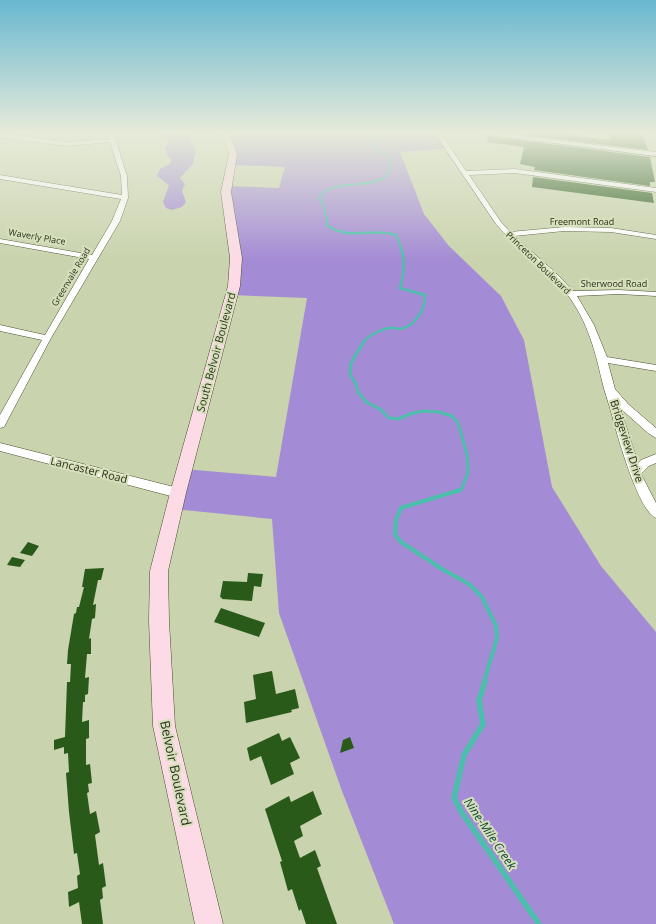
<svg xmlns="http://www.w3.org/2000/svg" width="656" height="924" font-family="'Open Sans',sans-serif">
	<style>
		.forest { fill: #a48bd5 }
		.lines { fill: none; stroke-linecap: round; stroke-linejoin: round }
		.stream-far4 { stroke: #4bbfab; stroke-width: 2 }
		.stream-far3 { stroke: #4bbfab; stroke-width: 2.5 }
		.stream-far2 { stroke: #4bbfab; stroke-width: 3 }
		.stream-far1 { stroke: #4bbfab; stroke-width: 4 }
		.stream { stroke: #4bbfab; stroke-width: 5.5 }
		.building { fill: #295a1a }
		.street-casing { stroke: #464e2d; stroke-width: 1 }
		.secondary-casing { stroke: #464e2d; stroke-width: 1 }
		.street { fill: #fff; fill-rule: evenodd }
		.secondary { fill: #fddbe6; fill-rule: evenodd }
		.labels { text-anchor: middle; stroke-width: 4; stroke-linejoin: round; paint-order: stroke }
		.far-street-label { font-size: 9px; fill: #2b2f20; stroke: #d6e0ba }
		.street-label { font-size: 11px; fill: #2b2f20; stroke: #d6e0ba }
		.water-label { font-size: 12px; font-style: italic; fill: #184a41; stroke: #d6e0ba }
		.near-street-label { font-size: 13px; fill: #2b2f20; stroke: #d6e0ba }
	</style>
	<rect width="100%" height="100%" fill="#c9d3ad"/>
	<path class="forest" d="M161,132H186L190,141L196,150L193,164L180,178L185,184L182,191L186,202L182,207L172,210L166,208L163,202L169,185L157,176L160,169L170,164L172,160L168,156L165,147L169,143Z
		M255,132H437L448,148L400,152L424,214L449,246L501,296L524,340L552,487L601,566L656,632V924H394L342,791L279,613L272,519L174,509L184,469L276,477L307,298L231,295L234,286L227,186L279,188L285,167L231,165L227,135Z"/>
	<g class="lines">
		<path class="stream-far4" d="M328,225L323,203L319,199C321,196 324,192 327,190C343,180 384,190 390,169C391,166 391,161 391,157L378,150L372,144L378,138L390,132"/>
		<path class="stream-far3" d="M327,224L328,226C352,241 372,227 396,235C405,254 406,268 400,288L425,295C425,309 417,323 404,328C399,330 393,327 388,328C381,330 367,336 364,342"/>
		<path class="stream-far2" d="M364,341L351,363L350,374L356,384L358,392L366,402L380,409L389,418L398,419L413,413L424,411L439,412L452,416L458,423L467,454L468,473L461,490L458,491"/>
		<path class="stream-far1" d="M460,490L401,508L396,520L395,535L401,542L442,569L469,584L482,597L496,626L497,638L484,682"/>
		<path class="stream" d="M485,681L479,701L483,724L464,755L454,798L462,813L539,924"/>
	</g>
	<path class="building" d="M500,132H550L609,140L610,132H642L648,150Z
		M488,136L650,157L655,182H650V186L534,170L535,167L520,164L524,147L487,142Z
		M533,177L652,193L654,203L532,187Z
		M28,542L39,546L32,556L20,553Z
		M12,557L25,560L20,567L7,565Z
		M104,568L101,580H98L93,605L96,604L95,618L92,619L89,639L91,638V654H87L85,678L89,677L88,694L85,695V702H83L82,722L89,720V738L86,739V765L90,764L92,783L88,784L89,792L87,793L90,814L96,811L100,832L95,835L99,865L103,863L106,886L102,888L103,898L100,900L103,924H82L79,902L69,907L68,892L78,888L77,876L80,874L77,853L74,854L69,812L66,773L69,772L68,753L64,754V747L54,750V740L65,737L67,682H70L71,664H67L68,650L74,614L76,613L77,607H79L84,587H82L85,569Z
		M248,573L263,574L261,587L254,586L252,601L222,599V598L220,597L223,581L247,582Z
		M221,608L265,623L259,637L214,622Z
		M272,671L276,694L295,689L299,708L291,710L292,712L246,723L244,702L256,699L253,675Z
		M279,733L282,741L290,737L300,758L290,763L294,774L271,785L261,756L250,761L247,748Z
		M350,737L354,748L340,753L343,740Z
		M313,791L322,814L300,826L303,836L294,841L300,858L315,850L321,866L317,868L337,924H306L301,909L299,911L292,889L288,891L280,862L282,861L265,809L289,796L291,802Z"/>
	<g class="lines">
		<defs>
			<path id="street" d="M107,132H113L127,176L128,198L120,221L51,338L4,427L0,428V415L42,340L0,331V325L45,335L89,259L0,243V239L92,255L112,221L121,199L0,179V175L122,195L121,176L110,142L67,146L0,137V133L67,142L109,139Z
				M434,132H440L466,171L515,169L656,188V192L515,173L469,175L501,222L510,232L564,227L611,228L656,235V239L611,232L564,231L514,236L557,274L573,291L619,290L656,292V296L619,294L577,296L594,325L607,357L656,365V371L608,363L615,389L628,404L656,428V438L648,433L620,408L638,463L641,460L656,454V463L649,466L641,474L656,503V518C639,512 618,438 613,419C610,406 605,394 602,381C594,346 586,316 562,288C542,264 516,247 496,224Z
				M468,132H486L656,152V156Z
				M0,443L178,488L182,490L184,493L182,496L178,498L0,451Z"/>
			<path id="secondary" d="M221,132H229L237,154L231,192L242,258L240,286L186,493L168,571L169,621L175,726L223,924H195L153,726L149,621L150,571L170,493L228,286L230,258L221,192L229,154Z"/>
		</defs>
		<use href="#street" class="street-casing"/>
		<use href="#secondary" class="secondary-casing"/>
		<use href="#street" class="street"/>
		<use href="#secondary" class="secondary"/>
	</g>
	<linearGradient id="sky" x2="0" y2="1"><stop stop-color="#69b8d0"/><stop offset="0.51" stop-color="#e7ebda"/><stop offset="1" stop-color="#e7ebda" stop-opacity="0"/></linearGradient>
	<rect width="656" height="261" fill="url(#sky)"/>
	<g class="labels">
		<g class="far-street-label">
			<text x="582" y="225">Freemont Road</text>
			<text transform="translate(37 237) rotate(10)" y="3">Waverly Place</text>
			<text transform="translate(538 263) rotate(44)" y="3">Princeton Boulevard</text>
			<text transform="translate(71 277) rotate(-59)" y="3">Greenvale Road</text>
			<text x="614" y="287">Sherwood Road</text>
		</g>
		<g class="street-label">
			<text transform="translate(216 352) rotate(-75)" y="4">South Belvoir Boulevard</text>
			<text transform="translate(627 441) rotate(72)" y="4">Bridgeview Drive</text>
			<text transform="translate(89 470) rotate(14)" y="4">Lancaster Road</text>
		</g>
		<g class="water-label">
			<text transform="translate(490 834) rotate(56)" y="4">Nine-Mile Creek</text>
		</g>
		<g class="near-street-label">
			<text transform="translate(176 773) rotate(78)" y="5">Belvoir Boulevard</text>
		</g>
	</g>
</svg>
